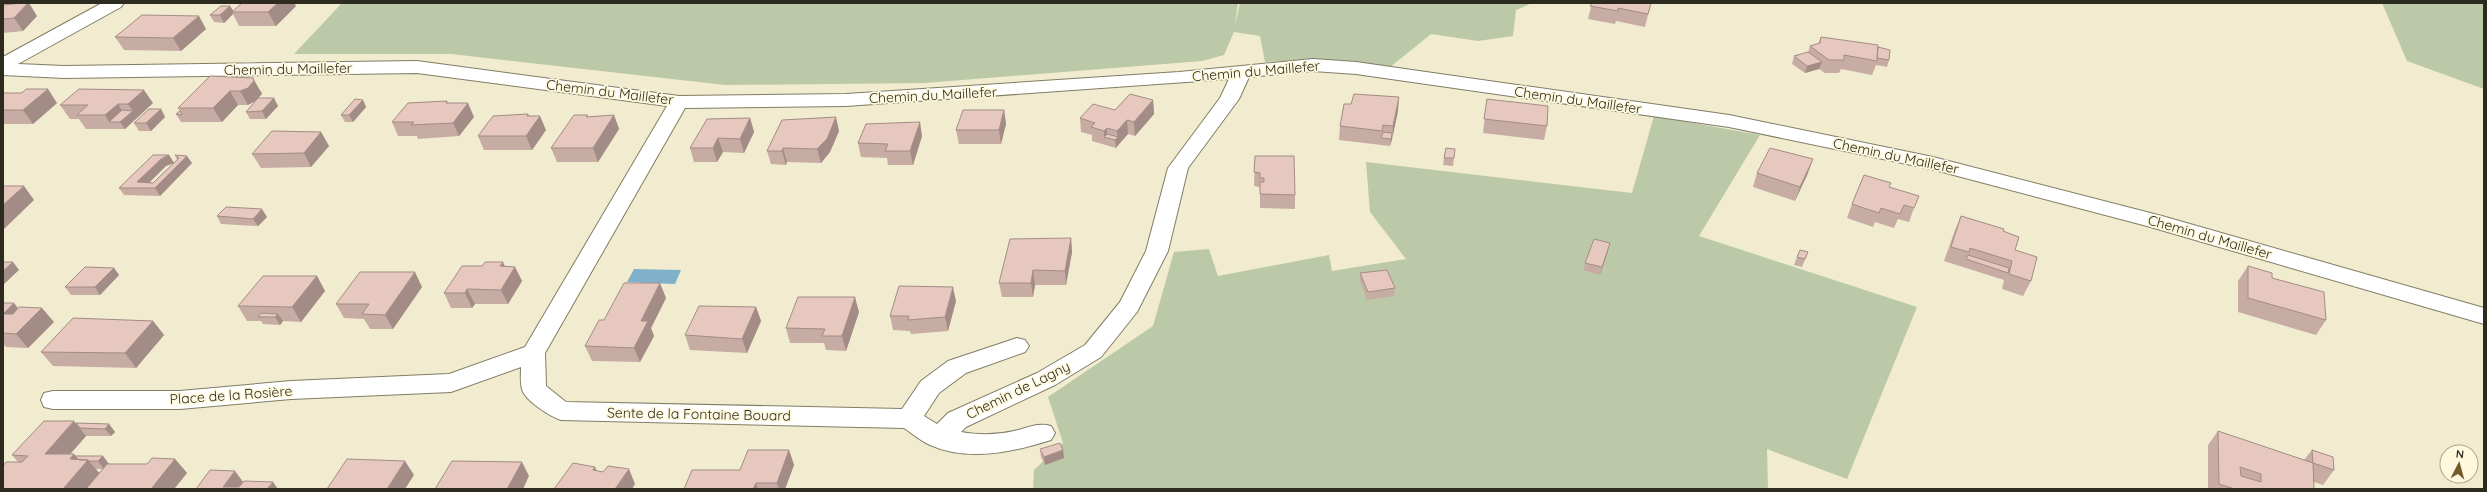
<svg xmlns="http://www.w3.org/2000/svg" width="2487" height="492" font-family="Quicksand,sans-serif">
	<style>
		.green { fill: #bcc9a8 }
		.water { fill: #7fb2ca }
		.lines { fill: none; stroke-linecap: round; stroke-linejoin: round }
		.minor-casing { stroke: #827d64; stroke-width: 2 }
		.minor { fill: #fff; fill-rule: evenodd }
		.wall { fill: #c7aca3; fill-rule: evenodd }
		.shaded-wall { fill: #a28c85 }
		.building { fill: #e7c8be; stroke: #a28c85; fill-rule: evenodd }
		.labels { text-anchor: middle; stroke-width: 3.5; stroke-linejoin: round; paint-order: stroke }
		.street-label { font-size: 14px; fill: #2d2b20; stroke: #fef8dc }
	</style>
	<rect width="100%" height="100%" fill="#f1ebcf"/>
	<path class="green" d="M342,3H1238L1235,25L1240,3H1532L1516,10L1513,36L1478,41L1431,34L1389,68L1324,59L1265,62L1260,36L1234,32L1224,55L1202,61L925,83L725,85L451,54H294Z
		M2382,3H2484V89L2407,61Z
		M1654,116L1760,135L1699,236L1917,307L1847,479L1767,449L1768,489H1033L1034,470L1063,443L1048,397L1153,326L1174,252L1209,249L1218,276L1329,255L1332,271L1406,259L1370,212L1366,162L1632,193Z"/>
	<path class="water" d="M634,269L681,270L675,284L627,282Z"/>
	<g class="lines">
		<defs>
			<path id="minor" d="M102,3H124L121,7L18,64L64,66L417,61L679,96L846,94L1179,72L1313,59L1356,62L1729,115L1933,157L2162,216L2484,308V324L2147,226L1931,169L1729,127L1356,74L1313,71L1249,77L1239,99L1188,168L1168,251L1137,312L1101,357L1055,385L966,427L961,432C978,435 997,435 1014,431C1027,428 1038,422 1051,426L1055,433L1051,440C1013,452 969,462 930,445C921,441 913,434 904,428L561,420C551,417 524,400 522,389C520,382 521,374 521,367L451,392L291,399L180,409H53L44,407L41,400L44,393L53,391H180L291,381L449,374L525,347L667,106L417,73L64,78L3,75V57ZM1229,79L1220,98L1168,168L1146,251L1120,302L1085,345L1037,373L948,413L937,424L924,416L939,393L966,373L1025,352L1029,346L1025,340L1017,338L948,361L921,381L902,409L566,402L546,386L545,353L685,108L846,106Z"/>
		</defs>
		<use href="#minor" class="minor-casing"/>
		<use href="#minor" class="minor"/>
	</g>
	<path class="wall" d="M242,3H294L296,6L276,26H239L233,14L224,23L214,22L210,15L230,6L233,11Z
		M1592,3H1651L1645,27L1616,21L1615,24L1588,19Z
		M3,5L37,16L23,31L3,33Z
		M206,29L181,51L124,50L115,37Z
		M1821,37L1878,47L1889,60L1887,67L1876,65L1872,75L1841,69L1839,73H1825L1819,69L1805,73L1792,64L1794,56L1808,52L1810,46L1818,44Z
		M210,76L261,91L262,94L258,98L278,106L266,119H250L246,112L255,101L248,105H238L222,122H181L176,114L180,111L178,108Z
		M3,93H22L57,103L33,124H3Z
		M1487,99L1547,126L1544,140L1483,133Z
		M363,100L366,107L353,122H345L341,115Z
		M1153,100L1154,114L1135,136L1128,134L1116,148L1092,141V135L1081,132L1080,118L1115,110Z
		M447,101L448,103L474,117L459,136L418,139L417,136H398L392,122Z
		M153,103L125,129H86L79,119H70L60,105Z
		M161,109L165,117L151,131H139L134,123Z
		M1004,110L1006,124L1001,144H959L956,130Z
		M1398,111L1390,146L1339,140L1340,126Z
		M528,114L529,116L546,130L532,150H484L478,136Z
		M614,115L619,129L598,162H557L551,148L589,117Z
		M750,118L754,132L744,153L723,152L717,162H694L690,148Z
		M839,131L830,152L821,163L787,162L786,165L771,164L767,151Z
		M321,132L329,146L311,167L261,168L252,154Z
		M922,136L913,165H888L887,158L861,157L858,143Z
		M169,155L174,163L166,166L149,182L153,183L177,160L175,155L192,163L160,196L124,195L119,188Z
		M1255,156L1295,195V209L1260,208V187L1254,186Z
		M1454,157L1453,166L1443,165L1444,158Z
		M1757,173H1808L1795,201L1753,187Z
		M1889,187L1914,208L1909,222L1898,219L1894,228L1875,222L1873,227L1847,218L1852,204Z
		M217,216L267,217L258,226L221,224Z
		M1961,216L2003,231L2015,250L2031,281L2023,296L2002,289L2004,280L1944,261L1955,230Z
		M1071,238L1072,252L1066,285H1035L1033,297H1002L999,283Z
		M1608,251L1600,275L1584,270L1585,263Z
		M1808,252L1802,267L1794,265L1797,257Z
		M505,266L515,267L522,281L508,304H475L472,308H451L444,293Z
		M2248,266L2326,320L2316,335L2238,312V281Z
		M114,268L119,275L100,295H71L65,287Z
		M1360,273L1395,288L1394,296L1367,300L1360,281Z
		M317,276L325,291L301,322L283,321L280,325L263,324L261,321H247L238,306Z
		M422,287L393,329H370L364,319L344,318L336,304Z
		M666,298L651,328L654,336L640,362L592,361L585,346L604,320Z
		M956,301L948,331L911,334L910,331L893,330L890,316Z
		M3,303H14L18,309L54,322L28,348L6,347L3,344Z
		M756,307L761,321L747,353L690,350L685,335Z
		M859,312L846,351L826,350L824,343H790L786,328Z
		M153,321L164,335L136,368L53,366L41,352Z
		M76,423L109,424L115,432L111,436H86L70,454L75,456H103L109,464H147L175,459L187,473L174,489L18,462L12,455ZM96,469H102L99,473Z
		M2218,431L2304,460L2312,450L2334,470L2323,485L2314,482V489H2208V445Z
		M1040,449L1063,450L1064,458L1045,465L1041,457Z
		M789,450L794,465L785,489H684L740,470Z"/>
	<path class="shaded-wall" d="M28,3H29L37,16L23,31L14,18Z
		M278,3H294L296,6L276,26L268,12Z
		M230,6L234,12H232L233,14L224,23L220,15Z
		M199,16L206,29L181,51L173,38Z
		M1822,62L1819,69L1805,73L1807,66Z
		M253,78L262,94L255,101L248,105L240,91Z
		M48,89L57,103L33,124L23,110Z
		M144,90L153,103L125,129L120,122H109L105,115L118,104L126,117L133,111L128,104Z
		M230,91L238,105L222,122L213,108Z
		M1399,97L1398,111L1392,140L1393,126Z
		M274,98L278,106L266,119L262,111Z
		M363,100L366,107L353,122L349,115Z
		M1153,100L1154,114L1135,136L1134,122Z
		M468,103L474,117L459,136L453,123Z
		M161,109L165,117L151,131L146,123Z
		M1004,110L1006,124L1001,144L999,130Z
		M528,114L533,126L540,116L546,130L532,150L526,136L527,116Z
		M614,115L619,129L598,162L593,148Z
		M836,117L839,131L830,152L821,163L817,149Z
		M750,118L754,132L744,153L740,139Z
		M1127,120L1128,134L1118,145L1117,131Z
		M920,122L922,136L913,165L910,151Z
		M1107,128V138L1104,137V131Z
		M321,132L329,146L311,167L304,153Z
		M1392,133V140L1390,146L1391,139Z
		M1118,137V145L1116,148L1115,140Z
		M718,138L723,152L717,162L713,148Z
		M783,148L787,162L786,165L782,151Z
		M169,155L174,163L166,166L144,188L137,182L161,159Z
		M187,156L192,163L160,196L155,188Z
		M1813,159L1808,173L1795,201L1800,187Z
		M24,186L34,200L3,230V205Z
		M262,209L267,217L258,226L253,219Z
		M1071,238L1072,252L1066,285L1065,271Z
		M1610,243L1608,251L1600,275L1602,267Z
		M13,262L19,270L3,285V271Z
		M503,262L509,276L515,267L522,281L508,304L501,290L500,266Z
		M114,268L119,275L100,295L95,287Z
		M1033,270L1035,285L1033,297L1031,283Z
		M415,272L422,287L393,329L385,315Z
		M317,276L325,291L301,322L292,307Z
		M660,283L666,298L651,328L654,336L640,362L634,348L641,321Z
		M953,287L956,301L948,331L945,317Z
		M467,289L475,304L472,308L465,293Z
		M855,297L859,312L846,351L842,336Z
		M14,303L25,318L3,314Z
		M756,307L761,321L747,353L742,339Z
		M42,308L54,322L28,348L16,334Z
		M278,314L283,321L280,325L275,317Z
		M153,321L164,335L136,368L125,353Z
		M74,421L86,436L58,468L45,454Z
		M109,424L115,432L111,436L105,429Z
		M789,450L794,465L785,489H779L777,483Z
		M1063,450L1064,458L1045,465L1044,457Z
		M74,454L83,465L88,460L100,474L88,489H63L70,459Z
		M103,456L109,464L104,469L98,461Z
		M175,459L187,473L174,489H151Z
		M405,461L414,475L405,489H387Z
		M522,462L529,476L523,489H507Z
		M595,467L600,478L593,470Z
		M629,469L635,484L632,489H615Z
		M235,471L246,486L243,489L223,487Z
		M273,482L278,489H267Z
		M756,483L758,489H753Z"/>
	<path class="building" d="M22,3H28L14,18L3,19V5Z
		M242,3H278L268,12H232Z
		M1592,3H1651L1648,14L1618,8V11L1590,6Z
		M221,6H230L220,15H210Z
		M142,15L199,16L173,38L115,37Z
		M1821,37L1878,45L1877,61L1844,55V60H1829L1810,46L1820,43Z
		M1878,47L1890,50L1889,60L1877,58Z
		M1808,52L1822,62L1807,66L1794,56Z
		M210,76L253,78L254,81L248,88L240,91H230L213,108H178Z
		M26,89H48L23,110H3V93H22Z
		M79,89L144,90L128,104H118L105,115H77L88,105H60Z
		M1130,94L1153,100L1134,122L1127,120L1117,131L1107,128L1104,131L1091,127L1095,123L1080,118L1093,104L1115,110Z
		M1354,94L1399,97L1393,126L1383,125L1382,131L1340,126L1344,104H1351Z
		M258,98H274L262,111L246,112Z
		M355,99L363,100L349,115H341Z
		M1487,99L1548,106L1547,126L1484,119Z
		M447,101L446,103H468L453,123L411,125L414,122H392L408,103Z
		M149,109H161L146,123H134Z
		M122,110L133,111L120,122H109Z
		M963,110H1004L999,130H956Z
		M180,111L182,115L176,114Z
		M528,114L527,116H540L526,136H478L493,116Z
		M574,115H588L586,117L614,115L593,148H551Z
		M836,117L827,139L817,149L783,148L782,151H767L782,120Z
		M750,118L740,139L718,138L713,148H690L707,119Z
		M920,122L910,151H885L888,144L858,143L866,124Z
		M272,131L321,132L304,153L252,154Z
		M1383,132L1392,133L1391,139L1381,138Z
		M1107,134L1118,137L1115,140L1104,137Z
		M1446,148L1455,149L1454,158H1444Z
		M1770,148L1813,159L1800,187L1757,173Z
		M153,155H169L161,159L137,182L153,183L179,158L175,155L187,156L155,188H119Z
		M1255,156H1294L1295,195L1260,194V182H1264V178H1260V173L1254,172Z
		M1864,175L1891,183L1889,187L1919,196L1914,208L1904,205L1900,214L1881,208L1879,213L1852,204Z
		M3,186H24L3,205Z
		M226,207L262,209L253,219L217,216Z
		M1961,216L2004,229L2003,231L2019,237L2015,250L2037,257L2031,281L2009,274L2012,261L1970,248L1969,252L1951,247Z
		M1071,238L1065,271L1033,270L1031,283H999L1010,239Z
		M1594,239L1610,243L1602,267L1585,263Z
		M1800,250L1808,252L1805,259L1797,257Z
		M1968,255L2009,268L2008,273L1966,259Z
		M3,262H13L3,271Z
		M485,262H503L500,266L515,267L501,290L467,289L465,293H444L462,266H482Z
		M2248,266L2272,273V278L2324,292L2326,320L2248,298Z
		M85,267L114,268L95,287H65Z
		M1387,270L1395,288L1368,292L1360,273Z
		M360,272H415L385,315L362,314L369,304H336Z
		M263,276H317L292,307L238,306Z
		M624,283H660L641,321H648L634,348L585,346L599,320H604Z
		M899,286L953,287L945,317L908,320L909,316H890Z
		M798,297H855L842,336H822L825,329L786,328Z
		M3,303H14L3,314H13L19,307L42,308L16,334L3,333Z
		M699,306L756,307L742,339L685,335Z
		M261,313L278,314L275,317H258Z
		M73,318L153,321L125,353L41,352Z
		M44,421H74L45,454H74L70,459L88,460L63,489H3V466L6,462H22L28,456L12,455Z
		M76,423L109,424L105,429L80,428Z
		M2218,431L2313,463L2312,450L2333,457L2334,470L2313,463L2314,489H2235L2219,484ZM2240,467L2261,474V482L2241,476Z
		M1060,443L1063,450L1044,457L1040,449Z
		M748,450H789L777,483H756L753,489H684L692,470H740Z
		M75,456H103L98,461H89L88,460H79Z
		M152,458L175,459L151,489H86L107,464H147Z
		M347,459L405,461L387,489H327Z
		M452,461L522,462L507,489H435Z
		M573,463L595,467L593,470L603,472L608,466L629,469L615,489H554Z
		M210,470L235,471L223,487H239L244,481L273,482L267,489H196Z"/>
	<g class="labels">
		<g class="street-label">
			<text transform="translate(288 69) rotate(-1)" y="5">Chemin du Maillefer</text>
			<text transform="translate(1256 71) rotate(-5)" y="5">Chemin du Maillefer</text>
			<text transform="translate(610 92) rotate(7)" y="5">Chemin du Maillefer</text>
			<text transform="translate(933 95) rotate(-3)" y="5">Chemin du Maillefer</text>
			<text transform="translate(1578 100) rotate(8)" y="5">Chemin du Maillefer</text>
			<text transform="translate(1896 156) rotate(12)" y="5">Chemin du Maillefer</text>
			<text transform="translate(2210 237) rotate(16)" y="5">Chemin du Maillefer</text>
			<text transform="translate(1018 390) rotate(-26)" y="5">Chemin de Lagny</text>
			<text transform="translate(231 395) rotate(-4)" y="5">Place de la Rosière</text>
			<text transform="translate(699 414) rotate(1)" y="5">Sente de la Fontaine Bouard</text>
		</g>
	</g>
	<rect width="2487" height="492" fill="none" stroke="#2d2b20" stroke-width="8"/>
	<g transform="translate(2459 464) rotate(6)"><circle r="19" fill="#fef8dc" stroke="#aaa691"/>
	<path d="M0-3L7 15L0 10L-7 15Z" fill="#735c2c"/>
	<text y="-6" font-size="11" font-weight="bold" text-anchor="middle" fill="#2d2b20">N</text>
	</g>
</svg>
